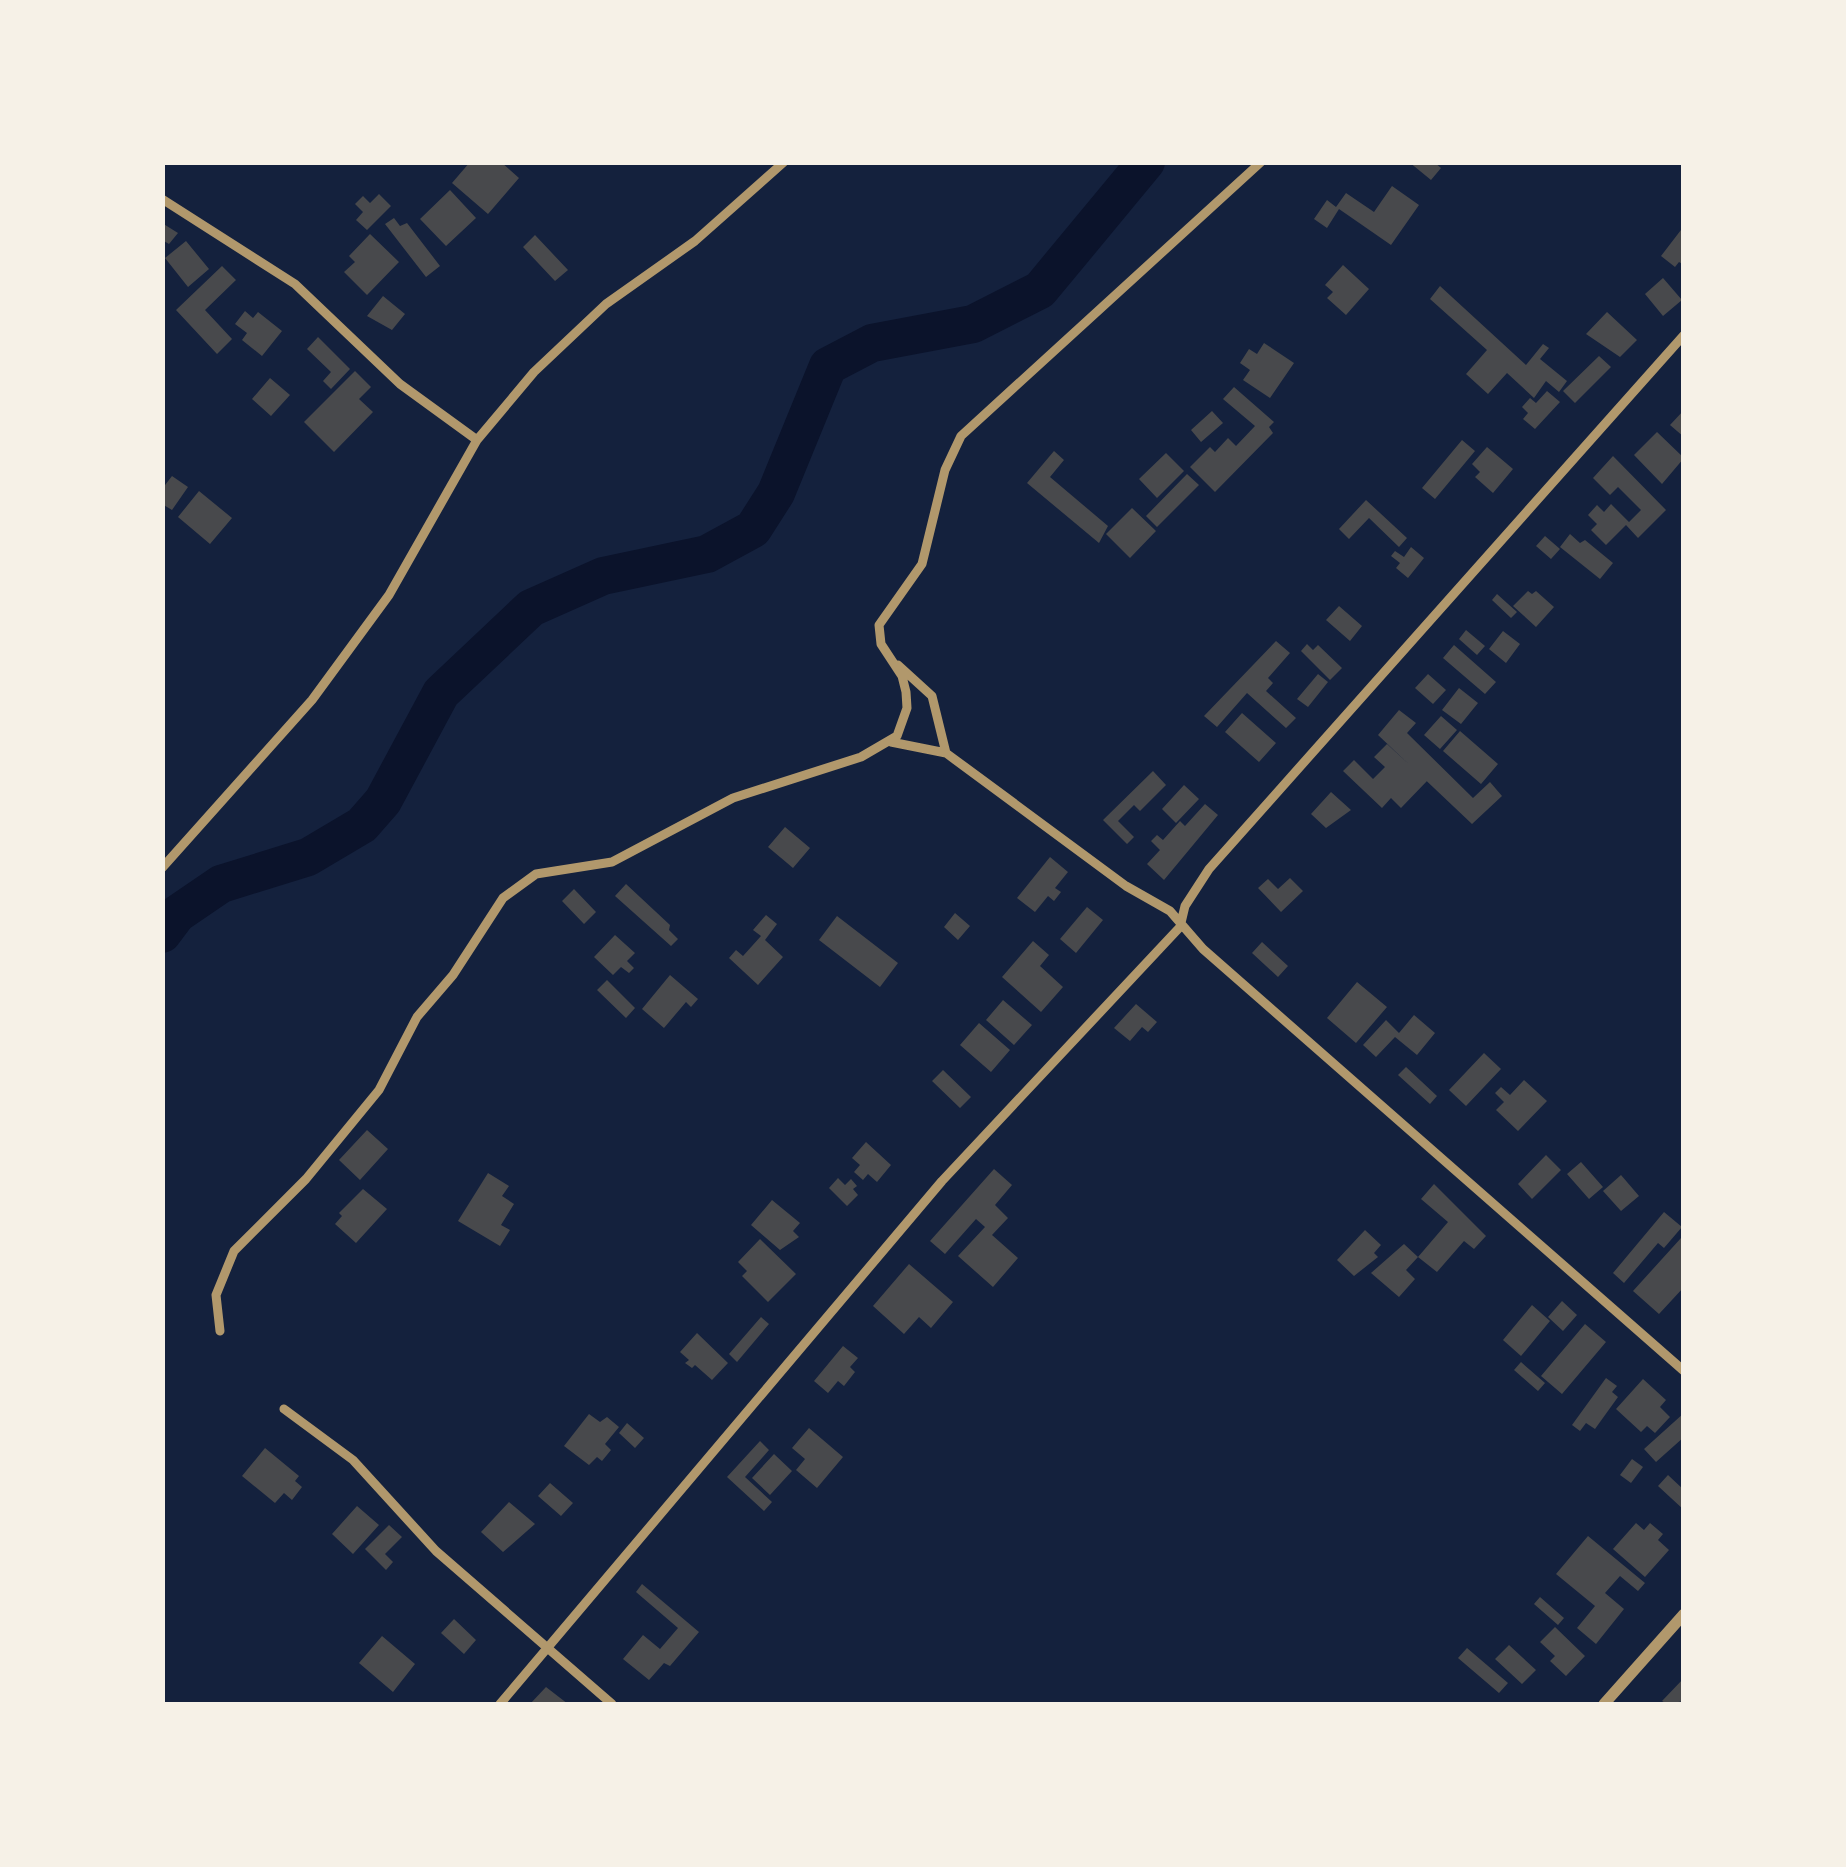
<svg xmlns="http://www.w3.org/2000/svg" width="1846" height="1867" font-family="'PT Sans',sans-serif">
	<style>
		.lines { fill: none; stroke-linecap: round; stroke-linejoin: round }
		.river { stroke: #0b132b; stroke-width: 38 }
		.building { fill: #48494c }
		.minor { stroke: #b1986c; stroke-width: 9 }
		.tertiary { stroke: #b1986c; stroke-width: 11 }
	</style>
	<rect width="100%" height="100%" fill="#14213d"/>
	<g class="lines">
		<path class="river" d="M162,934L177,914L221,884L308,857L362,825L383,801L441,693L531,608L603,576L707,554L753,529L776,493L828,366L872,343L973,324L1040,290L1146,162"/>
	</g>
	<path class="building" d="M470,162H501L519,178L488,214L452,183Z
		M1409,162H1434L1441,168L1431,180Z
		M1392,186L1419,205L1391,245L1339,209L1327,228L1314,219L1327,200L1336,207L1346,193L1374,212Z
		M450,190L476,218L446,246L420,219Z
		M379,194L391,206L367,230L356,220L363,212L355,204L363,196L370,203Z
		M394,218L400,226L407,223L440,266L426,277L385,224Z
		M162,223L178,233L169,244L162,240Z
		M1684,226V265L1679,262L1675,267L1661,256Z
		M370,234L399,262L367,295L344,272L355,262L349,256Z
		M535,235L568,270L555,281L523,247Z
		M186,241L209,269L188,287L165,258Z
		M1343,265L1369,289L1346,315L1327,298L1333,292L1325,285Z
		M222,266L236,280L205,310L232,339L217,354L176,310Z
		M1663,278L1682,300L1663,316L1645,294Z
		M1440,286L1526,365L1543,344L1549,348L1540,359L1567,381L1559,392L1546,381L1534,398L1507,373L1488,394L1466,374L1487,350L1430,299Z
		M383,296L405,314L392,330L367,316Z
		M245,311L253,318L258,312L282,331L262,356L242,340L247,333L235,324Z
		M1607,312L1637,340L1620,357L1586,334Z
		M318,337L350,369L331,389L323,381L331,372L307,349Z
		M1264,343L1294,363L1270,398L1243,380L1250,370L1240,363L1249,349L1257,354Z
		M1599,356L1611,367L1575,403L1563,391Z
		M355,371L371,387L359,399L373,412L334,452L304,422Z
		M270,378L290,395L271,416L252,399Z
		M1234,387L1274,422L1269,427L1273,433L1215,492L1190,467L1210,447L1215,452L1228,438L1236,446L1255,426L1223,399Z
		M1547,391L1560,402L1535,429L1523,419L1528,413L1522,407L1530,398L1536,403Z
		M1684,410V437L1670,425Z
		M1212,411L1223,423L1201,442L1191,430Z
		M1657,432L1684,458L1662,484L1634,455Z
		M1462,440L1475,451L1435,499L1422,488Z
		M1487,447L1513,469L1493,493L1475,477L1480,472L1472,464Z
		M1054,451L1064,460L1050,477L1108,526L1099,543L1027,483Z
		M1166,453L1184,471L1157,498L1139,479Z
		M1613,456L1666,510L1638,538L1626,525L1606,545L1591,530L1597,524L1588,515L1597,505L1604,512L1611,504L1629,522L1641,510L1618,487L1610,495L1593,478Z
		M1187,474L1199,485L1157,527L1146,516Z
		M172,476L188,487L172,510L162,504V489Z
		M199,491L232,518L210,544L178,517Z
		M1366,500L1407,538L1399,547L1369,518L1349,539L1339,529Z
		M1132,508L1156,531L1130,558L1106,534Z
		M1570,534L1580,543L1585,540L1613,563L1600,579L1560,547Z
		M1545,536L1560,549L1551,559L1536,546Z
		M1411,547L1424,558L1408,578L1396,568L1400,563L1391,556L1395,551L1404,557Z
		M1528,591L1532,594L1536,591L1554,607L1536,627L1513,606Z
		M1497,594L1517,612L1511,618L1492,600Z
		M1339,606L1362,626L1350,641L1326,620Z
		M1466,630L1485,646L1477,655L1459,639Z
		M1503,631L1520,644L1506,663L1489,649Z
		M1276,641L1290,653L1268,678L1273,683L1266,691L1296,718L1286,728L1247,693L1217,727L1204,716Z
		M1307,644L1313,650L1318,645L1342,668L1330,680L1301,651Z
		M1454,645L1496,682L1485,694L1443,658Z
		M1318,674L1328,682L1308,707L1297,699Z
		M1428,674L1446,690L1433,704L1415,688Z
		M1459,688L1478,703L1461,724L1442,710Z
		M1399,710L1416,723L1407,733L1473,798L1490,782L1502,796L1472,824L1378,735Z
		M1242,713L1276,743L1259,762L1225,732Z
		M1441,716L1457,730L1440,749L1424,735Z
		M1460,731L1498,764L1481,784L1443,751Z
		M1387,744L1427,781L1401,808L1391,798L1382,808L1343,771L1354,760L1373,779L1385,767L1374,757Z
		M1153,771L1166,785L1140,811L1134,805L1118,821L1134,837L1127,844L1103,820Z
		M1184,785L1199,799L1176,823L1162,809Z
		M1331,792L1351,810L1326,828L1311,814Z
		M1205,804L1218,815L1164,880L1147,864L1160,850L1151,841L1157,835L1163,840L1180,821L1185,826Z
		M785,827L810,848L793,868L768,847Z
		M1050,857L1068,872L1055,888L1061,892L1054,901L1048,896L1035,912L1017,898Z
		M1290,878L1303,891L1281,912L1258,888L1268,879L1278,889Z
		M626,884L670,925L669,930L678,939L671,946L615,896Z
		M574,889L596,912L584,924L562,901Z
		M1087,907L1103,920L1076,953L1060,939Z
		M955,913L970,926L958,940L944,927Z
		M766,915L777,924L765,940L783,957L758,985L729,958L736,950L743,956L761,936L753,930Z
		M837,916L898,963L880,987L819,940Z
		M615,935L635,953L627,961L634,968L629,973L621,967L613,975L594,957Z
		M1033,941L1049,955L1040,966L1063,987L1041,1012L1002,977Z
		M1262,942L1288,966L1278,977L1252,953Z
		M670,975L698,999L691,1007L686,1002L664,1028L642,1009Z
		M607,980L635,1008L626,1018L597,990Z
		M1357,982L1387,1007L1356,1043L1327,1018Z
		M1003,1000L1032,1025L1014,1045L986,1020Z
		M1136,1004L1157,1022L1148,1032L1142,1027L1130,1041L1114,1028Z
		M1414,1015L1435,1033L1417,1055L1395,1037L1376,1057L1363,1045L1386,1020L1399,1033Z
		M979,1023L1010,1050L991,1072L960,1045Z
		M1484,1053L1501,1069L1466,1106L1449,1090Z
		M1406,1067L1437,1096L1430,1104L1398,1075Z
		M943,1070L971,1097L960,1108L932,1081Z
		M1524,1080L1547,1101L1518,1131L1496,1110L1504,1102L1495,1093L1501,1087L1510,1095Z
		M367,1130L388,1149L360,1180L339,1160Z
		M866,1142L891,1165L877,1182L868,1174L863,1180L854,1172L860,1165L852,1158Z
		M1546,1155L1561,1170L1532,1199L1518,1184Z
		M1581,1162L1603,1187L1589,1199L1567,1174Z
		M994,1169L1012,1185L995,1205L1008,1218L992,1235L1018,1258L993,1287L958,1256L985,1227L976,1219L945,1254L930,1241Z
		M488,1173L509,1186L502,1196L514,1204L501,1225L510,1230L500,1246L458,1221Z
		M1621,1175L1639,1196L1621,1211L1603,1191Z
		M838,1178L845,1185L851,1179L857,1186L853,1189L858,1195L847,1206L829,1188Z
		M1434,1184L1486,1236L1474,1249L1464,1241L1437,1272L1418,1257L1448,1222L1421,1199Z
		M363,1189L387,1209L356,1243L335,1224L342,1216L339,1213Z
		M772,1200L800,1223L793,1231L799,1237L780,1250L751,1225Z
		M1664,1212L1682,1227L1664,1248L1658,1243L1624,1283L1613,1273Z
		M1365,1230L1381,1245L1374,1253L1378,1257L1354,1276L1337,1260Z
		M1681,1238L1684,1287L1659,1314L1633,1291Z
		M760,1239L796,1274L768,1302L742,1276L747,1271L738,1262Z
		M1404,1244L1418,1257L1406,1270L1415,1279L1399,1297L1371,1273Z
		M909,1264L953,1302L931,1328L919,1317L904,1334L873,1306Z
		M1562,1301L1577,1315L1563,1331L1548,1317Z
		M1532,1305L1550,1321L1521,1356L1503,1340Z
		M761,1317L769,1324L737,1362L729,1354Z
		M1585,1324L1606,1342L1562,1394L1541,1376Z
		M697,1333L728,1363L712,1380L695,1365L692,1368L685,1363L689,1360L680,1352Z
		M843,1346L858,1358L850,1367L855,1372L844,1386L838,1381L828,1393L814,1381Z
		M1521,1362L1545,1383L1538,1391L1514,1370Z
		M1606,1378L1617,1386L1612,1392L1618,1397L1595,1429L1586,1423L1580,1431L1572,1425Z
		M1643,1379L1666,1400L1660,1407L1670,1417L1655,1433L1647,1426L1641,1432L1616,1409Z
		M1684,1413V1437L1656,1462L1644,1449Z
		M589,1414L600,1422L607,1417L619,1427L605,1444L611,1450L602,1461L597,1457L589,1465L564,1446Z
		M627,1423L644,1438L635,1448L619,1433Z
		M809,1428L843,1457L817,1488L796,1470L805,1459L792,1448Z
		M760,1441L769,1450L745,1477L772,1502L764,1511L727,1477Z
		M265,1448L299,1476L295,1481L302,1487L292,1500L284,1493L275,1503L242,1476Z
		M774,1454L792,1471L770,1495L752,1478Z
		M1632,1459L1643,1467L1631,1483L1620,1475Z
		M1668,1475L1684,1490V1510L1658,1486Z
		M550,1483L573,1503L561,1516L538,1496Z
		M509,1502L535,1524L503,1552L481,1532Z
		M357,1506L379,1525L353,1554L332,1534Z
		M1636,1523L1644,1530L1650,1523L1663,1534L1658,1540L1669,1550L1645,1577L1613,1549Z
		M389,1525L402,1537L385,1554L393,1562L386,1570L365,1549Z
		M1588,1536L1645,1583L1638,1591L1620,1576L1605,1593L1624,1609L1596,1644L1577,1628L1595,1606L1556,1574Z
		M642,1584L699,1632L670,1666L664,1663L649,1680L623,1659L643,1635L660,1649L678,1628L636,1592Z
		M1540,1597L1564,1618L1558,1625L1534,1604Z
		M454,1619L476,1640L464,1654L441,1633Z
		M1555,1627L1585,1656L1566,1676L1550,1661L1555,1656L1540,1642Z
		M382,1636L415,1664L393,1692L359,1663Z
		M1509,1645L1536,1670L1522,1684L1495,1659Z
		M1467,1648L1508,1683L1499,1693L1458,1658Z
		M1684,1678V1701L1667,1704L1662,1701Z
		M546,1687L568,1704H530Z"/>
	<g class="lines">
		<path class="minor" d="M162,199L295,284L400,384L477,440
			M891,742L946,753L932,696L898,665
			M946,753L1126,886L1170,911L1203,949L1684,1371
			M162,868L312,700L389,595L477,440L534,372L606,304L695,241L784,162
			M220,1331L216,1295L234,1251L306,1179L379,1090L417,1017L453,975L503,898L536,874L612,862L733,798L861,757L897,736L907,708L906,692L902,676L881,644L879,625L922,564L945,470L961,436L1261,162
			M284,1409L353,1460L436,1551L612,1704
			M500,1704L942,1181L1180,927L1185,906L1209,869L1684,335"/>
		<path class="tertiary" d="M1604,1704L1684,1614"/>
	</g>
	<rect width="1846" height="1867" fill="none" stroke="#f6f1e7" stroke-width="330"/>
</svg>
